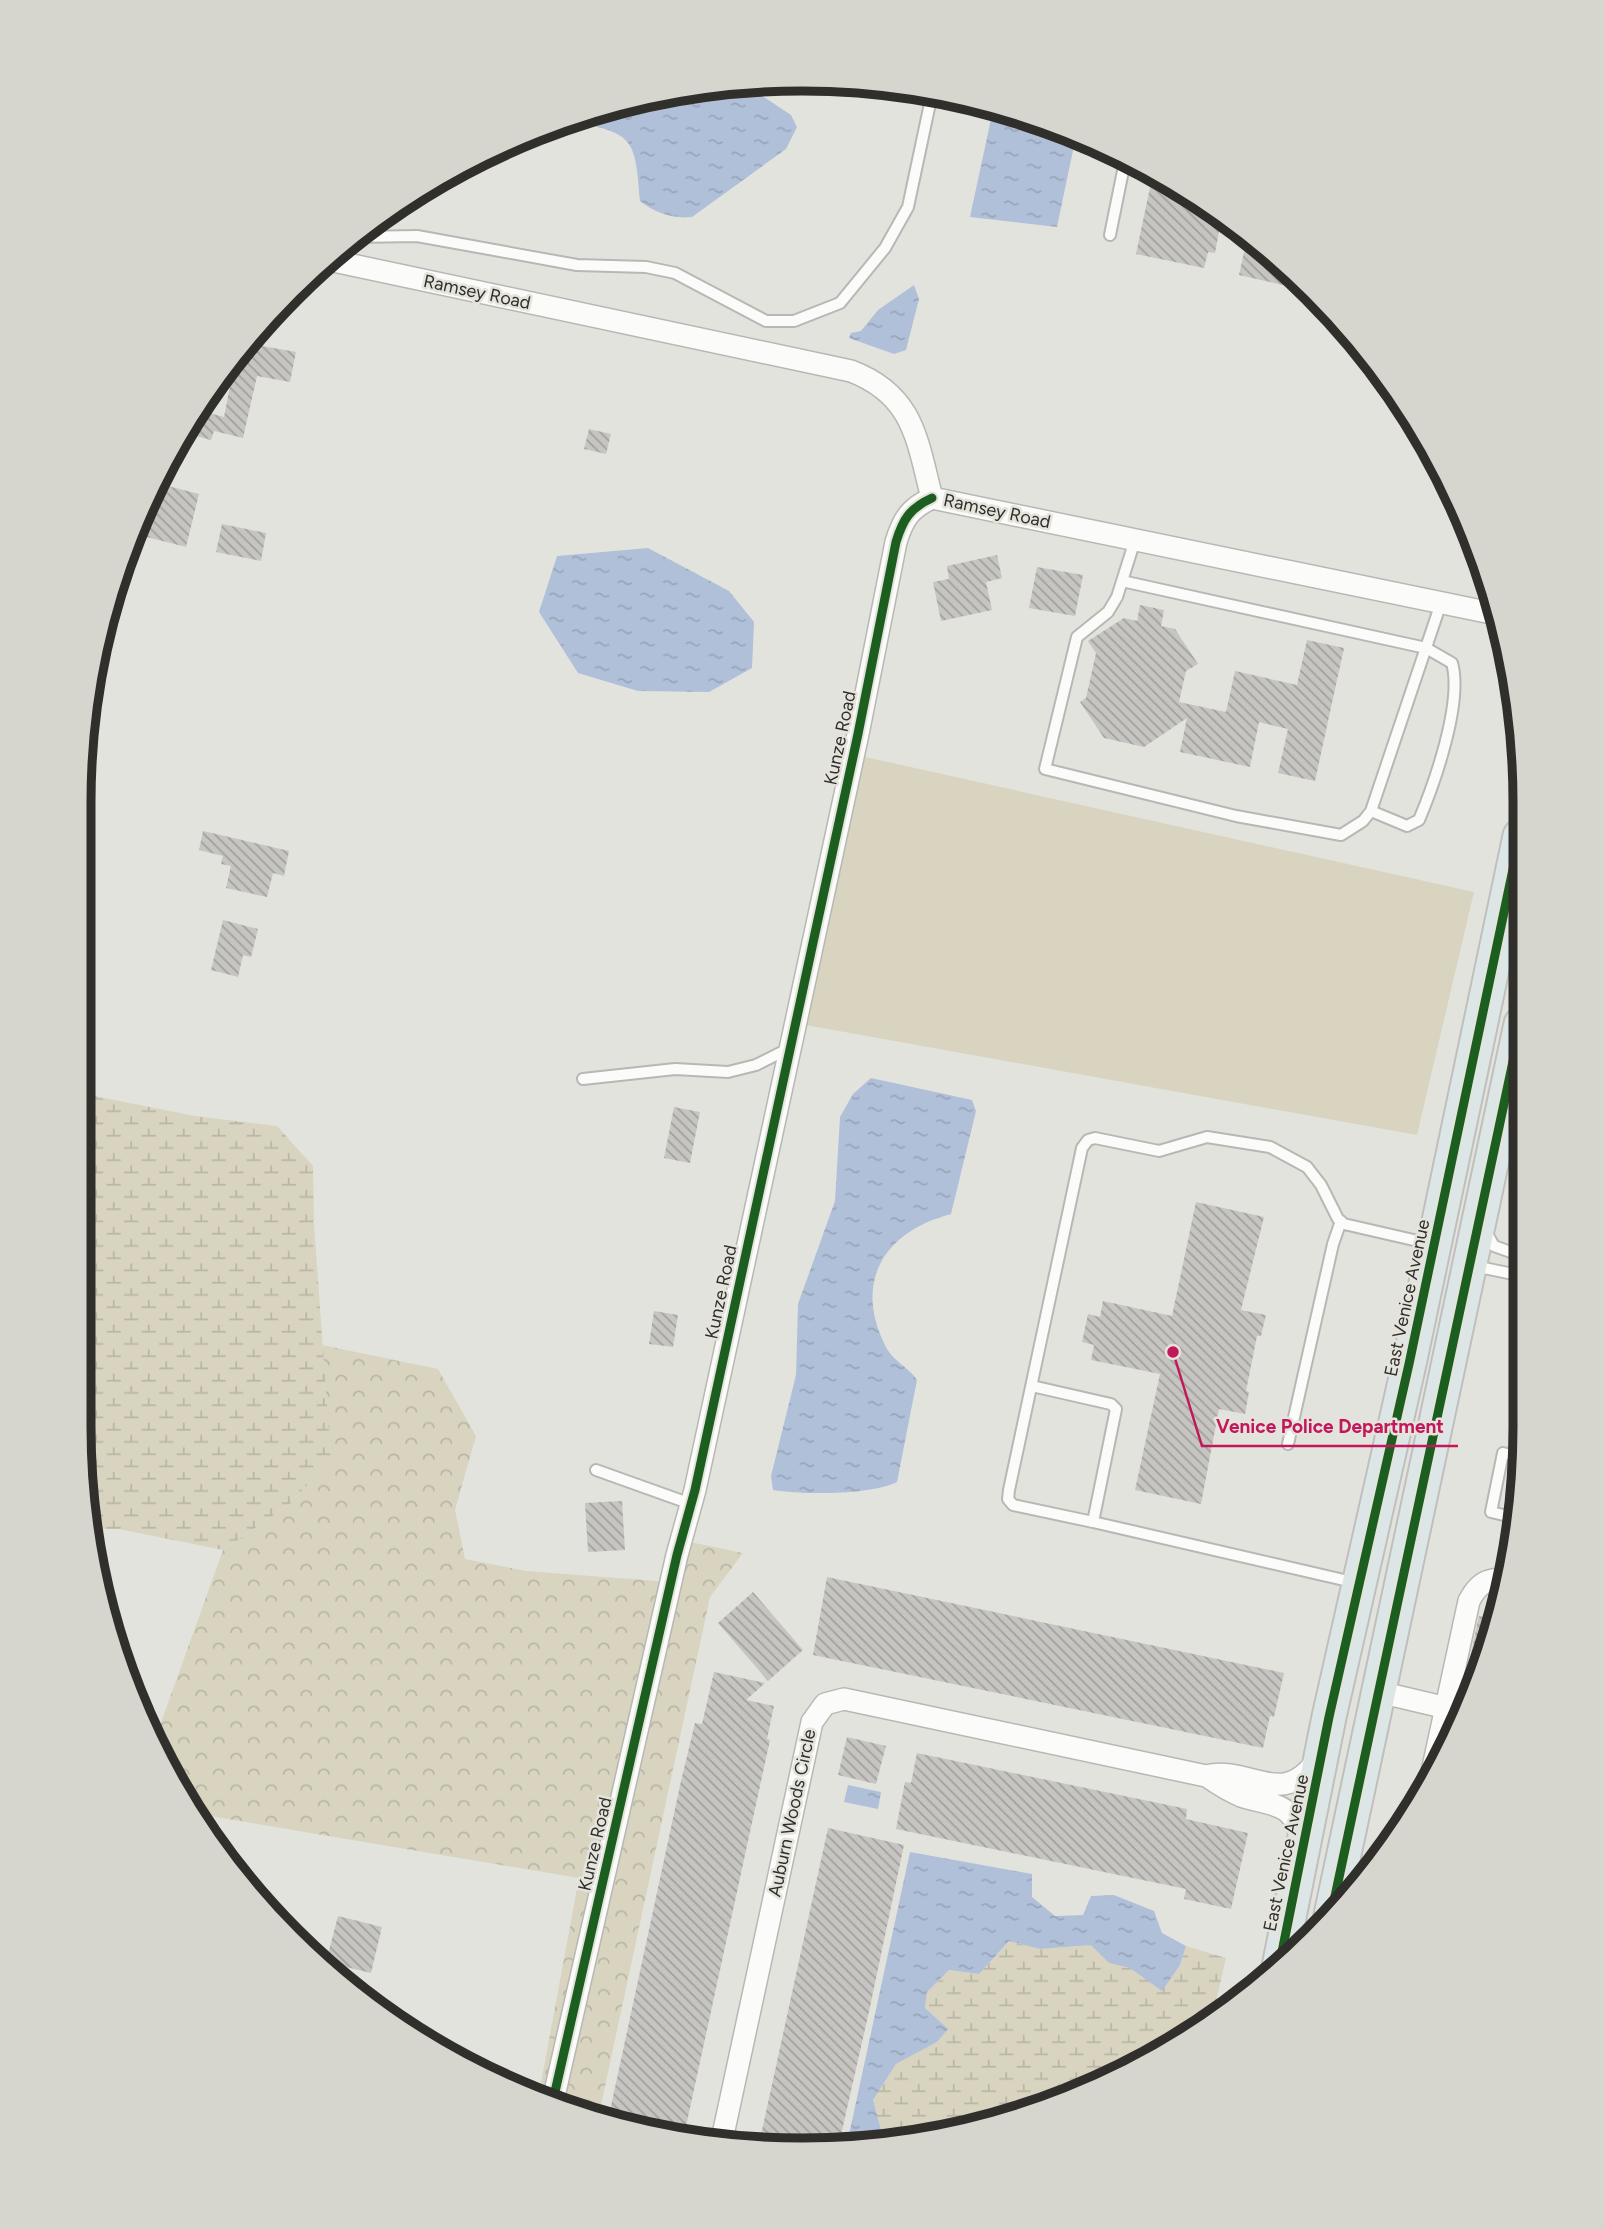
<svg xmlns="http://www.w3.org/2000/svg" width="1604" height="2229" font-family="Figtree,sans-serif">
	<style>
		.grass { fill: #d8d4c0 }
		.forest { fill: url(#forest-crowns) }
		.wetland { fill: url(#wetland-marsh) }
		.water { fill: url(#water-ripples) }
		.building { fill: url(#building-back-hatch) }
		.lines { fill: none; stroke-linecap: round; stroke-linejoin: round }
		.service-casing { stroke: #b7b7b4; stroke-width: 14 }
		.minor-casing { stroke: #b7b7b4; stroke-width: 24 }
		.primary-casing { stroke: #c0bfbd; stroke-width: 37 }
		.service { stroke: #fbfbfa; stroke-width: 10 }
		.minor { stroke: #fbfbfa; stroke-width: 21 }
		.primary { stroke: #dde6e6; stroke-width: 33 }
		.cycleway-casing { stroke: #e5e4dc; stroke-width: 13 }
		.cycleway { stroke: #1b5e20; stroke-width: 9 }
		.labels { text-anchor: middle; stroke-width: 5; stroke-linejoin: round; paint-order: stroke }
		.street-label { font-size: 18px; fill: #302f2c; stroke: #e5e4dc }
		.rim { fill: none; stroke: #302f2c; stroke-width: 9 }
		.leader { fill: none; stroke: #c2185b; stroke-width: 2.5 }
		.callout-dot { fill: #c2185b; stroke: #e5e4dc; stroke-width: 2.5 }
		.callout-label { font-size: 19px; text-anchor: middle; font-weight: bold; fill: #c2185b; stroke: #e5e4dc; stroke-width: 5; stroke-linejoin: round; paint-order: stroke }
	</style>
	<defs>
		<pattern id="forest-crowns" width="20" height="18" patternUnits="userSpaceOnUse" patternTransform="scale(1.75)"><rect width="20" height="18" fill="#d8d4c0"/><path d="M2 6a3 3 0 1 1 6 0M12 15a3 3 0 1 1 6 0" fill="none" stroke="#bab6a5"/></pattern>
		<pattern id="wetland-marsh" width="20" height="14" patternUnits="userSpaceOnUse" patternTransform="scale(1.75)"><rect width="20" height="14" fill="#d8d4c0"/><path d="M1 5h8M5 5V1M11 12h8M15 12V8" fill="none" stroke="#bab6a5"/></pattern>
		<pattern id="water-ripples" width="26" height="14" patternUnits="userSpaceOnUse" patternTransform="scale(1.75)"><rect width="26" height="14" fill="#b0c0d9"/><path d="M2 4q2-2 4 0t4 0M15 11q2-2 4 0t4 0" fill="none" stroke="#98a5ba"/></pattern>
		<pattern id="building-back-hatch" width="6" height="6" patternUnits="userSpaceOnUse" patternTransform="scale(1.75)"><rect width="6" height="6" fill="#c6c5c2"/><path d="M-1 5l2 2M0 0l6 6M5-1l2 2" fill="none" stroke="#a1a09e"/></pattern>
	</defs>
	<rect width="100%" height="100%" fill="#e3e3de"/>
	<path class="grass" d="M843,752L1474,892L1417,1135L789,1022Z"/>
	<path class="forest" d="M322,1345L438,1369L476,1436L455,1510L465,1559L526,1571L683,1583L690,1542L743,1553L710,1597L598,2119L570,2112L538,2099L579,1878L192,1813L154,1742L223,1550L290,1504L331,1459Z"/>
	<path class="wetland" d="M79,1093L195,1116L277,1126L313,1166L314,1225L331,1459L290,1504L223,1550L119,1529H92L79,1427Z
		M1009,1941L1040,1949L1092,1945L1109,1963L1130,1968L1162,1990L1180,1965L1186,1946L1226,1958L1211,2023L1079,2095L896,2144H885L873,2100L896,2064L937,2042L947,2029L925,2008L927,1992L949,1970L979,1974Z"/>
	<path class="water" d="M744,84L791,115L797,127L786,149L692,217C673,219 655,213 640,201C635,132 632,135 565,119L684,91L712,93Z
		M994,105L1076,136L1057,227L970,217Z
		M914,285L919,299L906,350L894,354L849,338L851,333L861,331L878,310Z
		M648,548L729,591L754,622L752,668L709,692L638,691L578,673L539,612L557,556Z
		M871,1078L972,1100L976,1111L951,1214C885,1231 853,1281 885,1345C892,1361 911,1369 917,1380L897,1482C871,1495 803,1495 773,1490L771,1476L796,1375L798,1304L835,1201L840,1117L853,1094Z
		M848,1785L881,1792L878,1809L844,1802Z
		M910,1852L1032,1874V1897L1055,1916L1083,1915L1091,1896L1114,1895L1154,1911L1162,1933L1186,1946L1180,1965L1162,1991L1130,1968L1109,1963L1091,1945L1040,1949L1009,1941L979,1974L949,1970L927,1992L925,2008L948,2029L937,2042L896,2064L873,2100L885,2144H847Z"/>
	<path class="building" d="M1153,173L1222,216L1215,253L1208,252L1204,268L1136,254Z
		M1248,234L1309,291L1239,275Z
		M246,343L296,352L290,382L257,376L243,438L214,431L211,440L185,433L198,410L224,417L236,356Z
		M589,429L611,434L606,454L584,449Z
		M156,483L199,494L186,547L143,536Z
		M222,524L266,533L261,561L216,552Z
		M997,555L1002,578L986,582L992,610L941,621L933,582L949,579L947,566Z
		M1037,567L1083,575L1075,616L1029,608Z
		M1140,605L1164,610L1161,626L1175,629L1198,664L1186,671L1179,702L1226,712L1235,671L1297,685L1307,640L1344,648L1315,781L1278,773L1288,729L1259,722L1250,767L1180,752L1187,718L1144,747L1104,738L1080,702L1086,698L1096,653L1088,641L1124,618L1137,621Z
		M203,831L289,851L284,876L273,873L267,897L226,888L231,866L221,864L223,856L199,850Z
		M223,920L258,929L251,957L243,955L238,977L211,970Z
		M674,1107L700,1112L690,1163L664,1158Z
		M1196,1202L1264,1217L1241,1310L1266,1315L1261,1336H1257L1246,1391L1249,1392L1245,1414L1219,1409L1201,1504L1135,1490L1160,1374L1091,1360L1094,1345L1082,1342L1088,1314L1100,1317L1103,1301L1172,1316Z
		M654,1311L678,1315L673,1347L649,1344Z
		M622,1501L625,1550L588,1552L585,1503Z
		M827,1577L1284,1673L1274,1717L1270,1716L1263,1748L813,1655Z
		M753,1592L803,1650L768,1681L718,1623Z
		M1479,1616L1497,1620L1465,1710L1460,1706Z
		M714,1672L765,1683L746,1700L774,1706L767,1739L770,1740L685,2131L654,2124L652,2130L608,2120L681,1781L695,1723L702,1724Z
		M847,1737L886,1746L876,1784L838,1775Z
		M917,1753L1187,1809L1186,1819L1248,1833L1231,1909L1184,1899L1186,1889L896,1829L905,1782L911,1783Z
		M828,1828L904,1845L870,2007L839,2144H759Z
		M338,1916L382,1927L371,1973L326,1962Z"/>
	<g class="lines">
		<defs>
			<path id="service" d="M1110,235L1126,156
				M354,237L417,236L577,265L646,267L675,273L766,321H794L840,303L885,248L908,207L932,94
				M1135,540L1117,597L1108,612L1077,637L1045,769L1236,816L1341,835L1363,821L1371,811L1441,603
				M1122,581L1426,648L1452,663C1463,702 1435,782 1419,820L1407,826L1371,811
				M583,1079L675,1069L728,1072L756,1065L788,1049
				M1486,1232L1494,1246L1522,1256
				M1474,1266L1523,1276
				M1032,1386L1111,1404L1116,1409L1093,1522L1013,1505L1008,1499L1009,1490L1082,1148L1088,1140L1095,1138L1159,1151L1207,1137L1270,1147L1307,1167L1321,1185L1338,1219L1344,1224L1431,1244
				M1288,1444L1333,1244L1341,1221
				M596,1470L691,1504
				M1516,1518L1491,1512L1503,1453L1524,1458
				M1093,1522L1357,1583"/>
			<path id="minor" d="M324,259L851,371C914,395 917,440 932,498
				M932,498L1501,615
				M1379,1692L1447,1708
				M1208,1777C1218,1784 1229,1791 1241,1796C1272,1806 1295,1801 1301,1841
				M1430,1781L1469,1601C1477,1585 1487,1577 1506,1580
				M552,2105L677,1555L695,1490L858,734L896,542C903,519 910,508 932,498
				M721,2144L812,1722L825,1704L844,1699L1206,1776C1250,1765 1282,1811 1318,1759"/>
			<path id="primary" d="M1331,1915L1521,1024
				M1278,1972L1329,1717L1409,1364L1520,836"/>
		</defs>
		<use href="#service" class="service-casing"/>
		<use href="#minor" class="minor-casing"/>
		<use href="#primary" class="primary-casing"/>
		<use href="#service" class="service"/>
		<use href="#minor" class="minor"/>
		<use href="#primary" class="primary"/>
		<defs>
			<path id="cycleway" d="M1331,1915L1521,1024
				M1278,1972L1329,1717L1409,1364L1520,836
				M552,2105L677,1555L695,1490L858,734L896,542C903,519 910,508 932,498"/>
		</defs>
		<use href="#cycleway" class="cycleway-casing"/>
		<use href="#cycleway" class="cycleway"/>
	</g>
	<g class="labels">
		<g class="street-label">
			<text transform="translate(477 292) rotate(12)" y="6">Ramsey Road</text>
			<text transform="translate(997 511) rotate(12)" y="6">Ramsey Road</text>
			<text transform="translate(840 738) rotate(-78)" y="6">Kunze Road</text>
			<text transform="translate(721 1292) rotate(-78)" y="6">Kunze Road</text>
			<text transform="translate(1407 1298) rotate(-78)" y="6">East Venice Avenue</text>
			<text transform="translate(792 1813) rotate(-78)" y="6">Auburn Woods Circle</text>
			<text transform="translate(595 1844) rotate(-77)" y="6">Kunze Road</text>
			<text transform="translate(1286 1853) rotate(-78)" y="6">East Venice Avenue</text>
		</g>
	</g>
	<path d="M0 0H1604V2229H0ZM802 91H802A711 711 0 0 1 1513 802V1427A711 711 0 0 1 802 2138H802A711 711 0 0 1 91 1427V802A711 711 0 0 1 802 91Z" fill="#d7d6ce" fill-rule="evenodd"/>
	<path class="rim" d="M802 91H802A711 711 0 0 1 1513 802V1427A711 711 0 0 1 802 2138H802A711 711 0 0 1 91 1427V802A711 711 0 0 1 802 91Z"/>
	<path class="leader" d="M1173 1352L1202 1446H1458"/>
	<circle class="callout-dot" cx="1173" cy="1352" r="7"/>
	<g class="callout-label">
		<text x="1330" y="1433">Venice Police Department</text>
	</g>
</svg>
